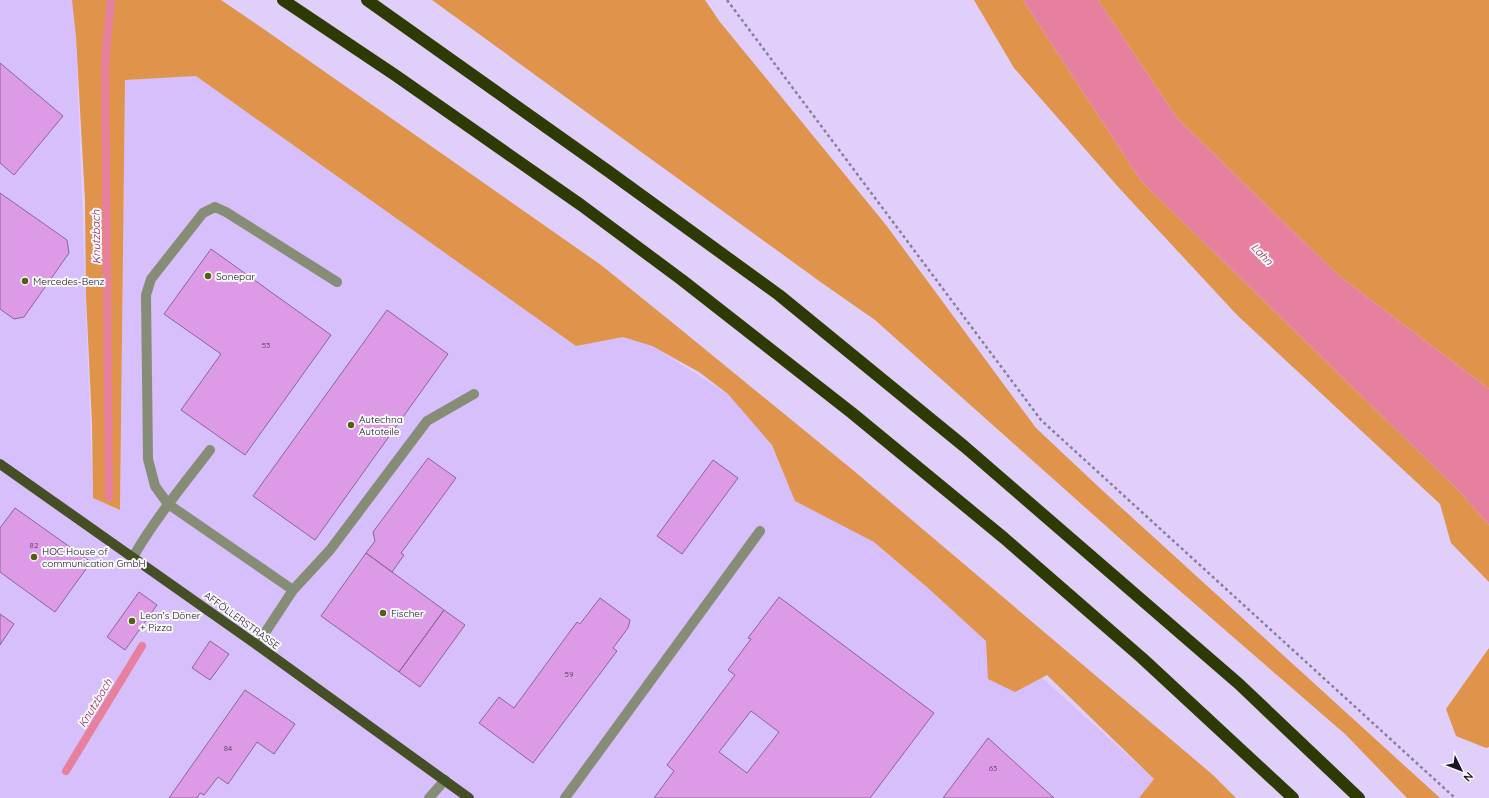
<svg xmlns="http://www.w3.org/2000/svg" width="1489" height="798" font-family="Quicksand,sans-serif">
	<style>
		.built { fill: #d6bffb }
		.green { fill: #df934b }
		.water { fill: #e6809e }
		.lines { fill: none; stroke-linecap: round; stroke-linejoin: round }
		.stream { stroke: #e6809e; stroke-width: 8 }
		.building { fill: #dd9ae7; stroke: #8a668f; fill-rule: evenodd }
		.path { stroke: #897d9d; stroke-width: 2.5; stroke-dasharray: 3 3; stroke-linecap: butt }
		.minor { stroke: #868d76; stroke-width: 10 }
		.major { stroke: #444f26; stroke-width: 10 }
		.highway { stroke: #2e3a04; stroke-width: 12 }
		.poi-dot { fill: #50620a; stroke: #faf8fd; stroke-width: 1.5 }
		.labels { text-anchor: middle; stroke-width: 4; stroke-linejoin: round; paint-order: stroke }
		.number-label { font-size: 8px; fill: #4b3456 }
		.poi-label { font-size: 10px; fill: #1a1225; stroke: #faf8fd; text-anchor: start }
		.street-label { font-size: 10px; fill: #1a1225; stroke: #faf8fd }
		.water-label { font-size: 11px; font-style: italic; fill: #981f50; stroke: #faf8fd }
	</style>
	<rect width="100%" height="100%" fill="#dfcffa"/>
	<path class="built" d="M0,0H72L76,37L93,498L120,510L125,80L196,76L576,346L623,337L652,346L728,394L1154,779L1139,798H0Z"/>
	<path class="green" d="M72,0H221L265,30L601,265L679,328L854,471L1213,775L1236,798H1139L1154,779L1047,675L1015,692L988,679L986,641L928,588L874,542L795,501L772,445L728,394L699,372L652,346L623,337L576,346L196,76L125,80L120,510L93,498L92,424L86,296L85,200L76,37Z
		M432,0H705L720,22L886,225L1036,428L1103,491L1440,798H1407L1345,734L1134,551L875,320L822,283Z
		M974,0H1023L1141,181L1458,490L1489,525V582L1451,543L1440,504L1237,315L1120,189L1014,68Z
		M1098,0H1489V389L1338,275L1177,118Z
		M1489,648V747L1486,748L1456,736L1446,709Z"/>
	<path class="water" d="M1023,0H1098L1177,118L1338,275L1489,389V525L1458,490L1141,181Z"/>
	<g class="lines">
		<path class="stream" d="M109,497L105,62L111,0
			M66,771L142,646"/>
	</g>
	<path class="building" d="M0,63L63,116L14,175L0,163Z
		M0,193L67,240L69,253L24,317L14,319L0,309Z
		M211,249L331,335L245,455L181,410L221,354L164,314Z
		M387,310L448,354L315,540L253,496Z
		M428,458L456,478L401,553L404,555L392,572L366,553L375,541L373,532Z
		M713,460L738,478L682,554L657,536Z
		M15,508L91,562L55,612L0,572V528Z
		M366,553L444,610L399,672L321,616Z
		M139,592L157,605L125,650L107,637Z
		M779,597L934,713L870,798H654L674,771L667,765L735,675L728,670L751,639L748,638ZM751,711L779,732L747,773L719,752Z
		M600,598L630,620L628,628L613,648L617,651L533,763L479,723L499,697L514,708L577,622L580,624Z
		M444,610L465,625L420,687L399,672Z
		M0,614L14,624L0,645Z
		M210,641L229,654L210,680L192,668Z
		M245,690L295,724L274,754L257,742L228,784L218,777L204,795L200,793L197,798H169Z
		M988,738L1054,798H943Z"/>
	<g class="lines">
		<path class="path" d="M727,0L1041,420L1455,798"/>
		<path class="minor" d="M133,557C155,519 183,485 210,450
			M293,590L168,504L155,486L148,459L146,295L151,279L203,213L215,207L226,212L337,282
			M257,645L293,590L330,550L427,421L474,394
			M429,798L445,780
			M565,798L760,531"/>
		<path class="major" d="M0,464L257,645L469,798"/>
		<path class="highway" d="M283,0L395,75L581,205L682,280L852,413L1004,538L1142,658L1293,798
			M367,0L608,171L779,295L965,447L1239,684L1359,798"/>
	</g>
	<g class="poi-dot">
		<circle cx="208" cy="276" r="4"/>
		<circle cx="25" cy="281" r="4"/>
		<circle cx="351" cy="425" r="4"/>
		<circle cx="34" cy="557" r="4"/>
		<circle cx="383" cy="613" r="4"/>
		<circle cx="132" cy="621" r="4"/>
	</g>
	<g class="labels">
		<g class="number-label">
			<text x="266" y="348">53</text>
			<text x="34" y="548">82</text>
			<text x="569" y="677">59</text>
			<text x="228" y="751">84</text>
			<text x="993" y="771">63</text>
		</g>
		<g class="poi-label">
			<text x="216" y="280">Sonepar</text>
			<text x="33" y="285">Mercedes-Benz</text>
			<text x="359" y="423">Autechna<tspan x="359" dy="12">Autoteile</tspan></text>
			<text x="42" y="555">HOC House of<tspan x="42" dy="12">communication GmbH</tspan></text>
			<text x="391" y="617">Fischer</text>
			<text x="140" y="619">Leon's Döner<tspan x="140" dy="12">+ Pizza</tspan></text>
		</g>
		<g class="street-label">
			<text transform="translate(242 620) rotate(36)" y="4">AFFÖLLERSTRASSE</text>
		</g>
		<g class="water-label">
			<text transform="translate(96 237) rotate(-91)" y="4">Knutzbach</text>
			<text transform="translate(1262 254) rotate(46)" y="4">Lahn</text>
			<text transform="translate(95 703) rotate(-59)" y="4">Knutzbach</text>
		</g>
	</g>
	<g transform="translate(1461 770) rotate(133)" stroke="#faf8fd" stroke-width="3" paint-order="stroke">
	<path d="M0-3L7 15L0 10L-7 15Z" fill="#1a1225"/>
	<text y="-6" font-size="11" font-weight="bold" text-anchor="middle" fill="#1a1225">N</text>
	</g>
</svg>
